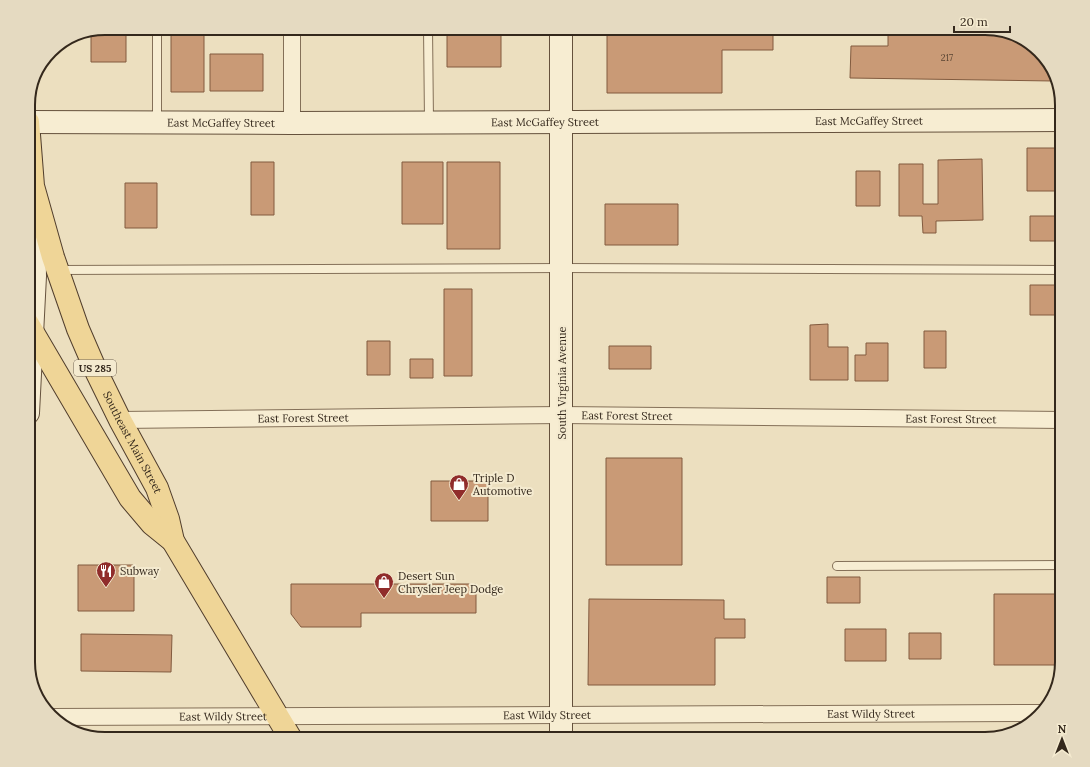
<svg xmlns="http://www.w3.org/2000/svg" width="1090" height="767" font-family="Lora,serif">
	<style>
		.building { fill: #c99a76; stroke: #825b3f }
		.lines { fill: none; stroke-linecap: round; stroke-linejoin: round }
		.lane-casing { stroke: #847058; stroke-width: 10 }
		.street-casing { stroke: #847058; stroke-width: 18 }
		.secondary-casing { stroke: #65513c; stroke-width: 24 }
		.primary-casing { stroke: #513e2d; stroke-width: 24 }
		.lane { stroke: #f7edd2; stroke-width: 8 }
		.street { stroke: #f7edd2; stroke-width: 16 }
		.secondary { stroke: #f7edd2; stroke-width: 22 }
		.primary { stroke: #efd597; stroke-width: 22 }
		.labels { text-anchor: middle; stroke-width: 4; stroke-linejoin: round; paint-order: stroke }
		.number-label { font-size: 9px; fill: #594432 }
		.shield { fill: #f4eacf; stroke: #6e6252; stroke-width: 1 }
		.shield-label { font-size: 10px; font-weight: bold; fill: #34281c }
		.street-label { font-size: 11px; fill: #34281c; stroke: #f4eacf }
		.poi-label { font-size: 11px; fill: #34281c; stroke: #f4eacf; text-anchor: start }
		.rim { fill: none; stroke: #34281c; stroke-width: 2 }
	</style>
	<rect width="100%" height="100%" fill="#ecdfbf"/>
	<path class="building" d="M171,28H204V92H171Z
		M338,28H390V34H338Z
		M447,28H501V67H447Z
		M607,28H773V50H722V93H607Z
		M888,28H986L1032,44L1053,70V81L850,78L851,46H888Z
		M101,29H126V62H91V33Z
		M210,54H263V91H210Z
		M1027,148H1062V191H1027Z
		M982,159L983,220L936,221V233H923L922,216H899V164H923V204H938V160Z
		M251,162H274V215H251Z
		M402,162H443V224H402Z
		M447,162H500V249H447Z
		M856,171H880V206H856Z
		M125,183H157V228H125Z
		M605,204H678V245H605Z
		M1030,216H1055V241H1030Z
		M1030,285H1061V315H1030Z
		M444,289H472V376H444Z
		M828,324V347H848V380H810V325Z
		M924,331H946V368H924Z
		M367,341H390V375H367Z
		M866,343H888V381H855V355H866Z
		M609,346H651V369H609Z
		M410,359H433V378H410Z
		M606,458H682V565H606Z
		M431,481H488V521H431Z
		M78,565H134V611H78Z
		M827,577H860V603H827Z
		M291,584H476V613H361V627H301L291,614Z
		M994,594H1059V665H994Z
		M589,599L724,600V619H745V638H715V685H588Z
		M845,629H886V661H845Z
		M909,633H941V659H909Z
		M81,634L172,635L171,672L81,671Z"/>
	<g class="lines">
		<defs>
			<path id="lane" d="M428,28L429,121
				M157,121V28
				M59,270L562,268L1062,270
				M837,566L1062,565"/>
			<g id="street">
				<path d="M292,28V123"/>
				<path id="s1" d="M120,420L562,415L1062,420"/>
				<path id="s2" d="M52,717L1041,713"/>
			</g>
			<g id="secondary">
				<path id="s3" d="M28,122L292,123L1062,120"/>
				<path d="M28,413L35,276L34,202"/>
				<path d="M561,739V28"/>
			</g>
			<g id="primary">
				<path id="s4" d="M28,122L33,186L53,257L78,329L97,373L120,420L157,488L168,519L173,541L291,739"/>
				<path d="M28,324L130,498L152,524L173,541"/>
			</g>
		</defs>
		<use href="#lane" class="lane-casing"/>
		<use href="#street" class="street-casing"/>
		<use href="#secondary" class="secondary-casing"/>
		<use href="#primary" class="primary-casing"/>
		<use href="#lane" class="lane"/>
		<use href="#street" class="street"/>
		<use href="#secondary" class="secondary"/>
		<use href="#primary" class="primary"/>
	</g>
	<defs>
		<symbol id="shop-pin" viewBox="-11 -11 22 30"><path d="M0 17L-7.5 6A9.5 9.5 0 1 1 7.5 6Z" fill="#902c2b" stroke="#f4eacf"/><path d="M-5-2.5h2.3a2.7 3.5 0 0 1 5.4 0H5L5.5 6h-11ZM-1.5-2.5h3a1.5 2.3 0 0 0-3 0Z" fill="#fff"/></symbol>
		<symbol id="restaurant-pin" viewBox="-11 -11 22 30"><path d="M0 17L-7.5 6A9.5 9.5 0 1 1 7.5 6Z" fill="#902c2b" stroke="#f4eacf"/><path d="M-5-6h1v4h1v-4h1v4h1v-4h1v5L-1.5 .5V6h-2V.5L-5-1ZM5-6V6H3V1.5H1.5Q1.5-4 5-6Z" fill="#fff"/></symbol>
	</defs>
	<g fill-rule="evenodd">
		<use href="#shop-pin" x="448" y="473" width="22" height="30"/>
		<use href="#restaurant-pin" x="95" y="560" width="22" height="30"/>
		<use href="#shop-pin" x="373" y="571" width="22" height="30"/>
	</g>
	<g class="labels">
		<g class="number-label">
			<text x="947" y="61">217</text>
		</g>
		<rect class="shield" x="74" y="360" width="42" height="16" rx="3"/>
		<g class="shield-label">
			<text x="95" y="372">US 285</text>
		</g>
		<g class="street-label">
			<text dy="4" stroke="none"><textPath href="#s3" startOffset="841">East McGaffey Street</textPath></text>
			<text dy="4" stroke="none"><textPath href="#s3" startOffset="517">East McGaffey Street</textPath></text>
			<text dy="4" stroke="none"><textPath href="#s3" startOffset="193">East McGaffey Street</textPath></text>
			<text transform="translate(562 383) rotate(-90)" y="4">South Virginia Avenue</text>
			<text dy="4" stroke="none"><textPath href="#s1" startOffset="507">East Forest Street</textPath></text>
			<text dy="4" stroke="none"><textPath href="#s1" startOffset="183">East Forest Street</textPath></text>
			<text dy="4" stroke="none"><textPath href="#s1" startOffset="831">East Forest Street</textPath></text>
			<text dy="4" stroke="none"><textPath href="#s4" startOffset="340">Southeast Main Street</textPath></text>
			<text dy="4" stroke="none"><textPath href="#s2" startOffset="495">East Wildy Street</textPath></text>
			<text dy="4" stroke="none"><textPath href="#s2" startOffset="819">East Wildy Street</textPath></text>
			<text dy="4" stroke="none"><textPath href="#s2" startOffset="171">East Wildy Street</textPath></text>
		</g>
		<g class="poi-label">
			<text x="473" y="482">Triple D<tspan x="473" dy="13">Automotive</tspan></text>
			<text x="120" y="575">Subway</text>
			<text x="398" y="580">Desert Sun<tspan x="398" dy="13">Chrysler Jeep Dodge</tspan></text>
		</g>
	</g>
	<path d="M0 0H1090V767H0ZM105 35H985A70 70 0 0 1 1055 105V662A70 70 0 0 1 985 732H105A70 70 0 0 1 35 662V105A70 70 0 0 1 105 35Z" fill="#e5dac1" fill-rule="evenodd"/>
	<path class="rim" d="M105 35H985A70 70 0 0 1 1055 105V662A70 70 0 0 1 985 732H105A70 70 0 0 1 35 662V105A70 70 0 0 1 105 35Z"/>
	<g transform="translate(1062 739)" stroke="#f4eacf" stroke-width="3" paint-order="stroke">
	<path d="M0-3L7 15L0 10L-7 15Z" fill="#34281c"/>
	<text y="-6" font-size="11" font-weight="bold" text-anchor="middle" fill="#34281c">N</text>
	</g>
	<path d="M954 26v6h56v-6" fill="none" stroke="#34281c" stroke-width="2"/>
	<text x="960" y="26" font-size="12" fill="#34281c" stroke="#f4eacf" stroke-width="3" paint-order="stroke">20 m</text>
</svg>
